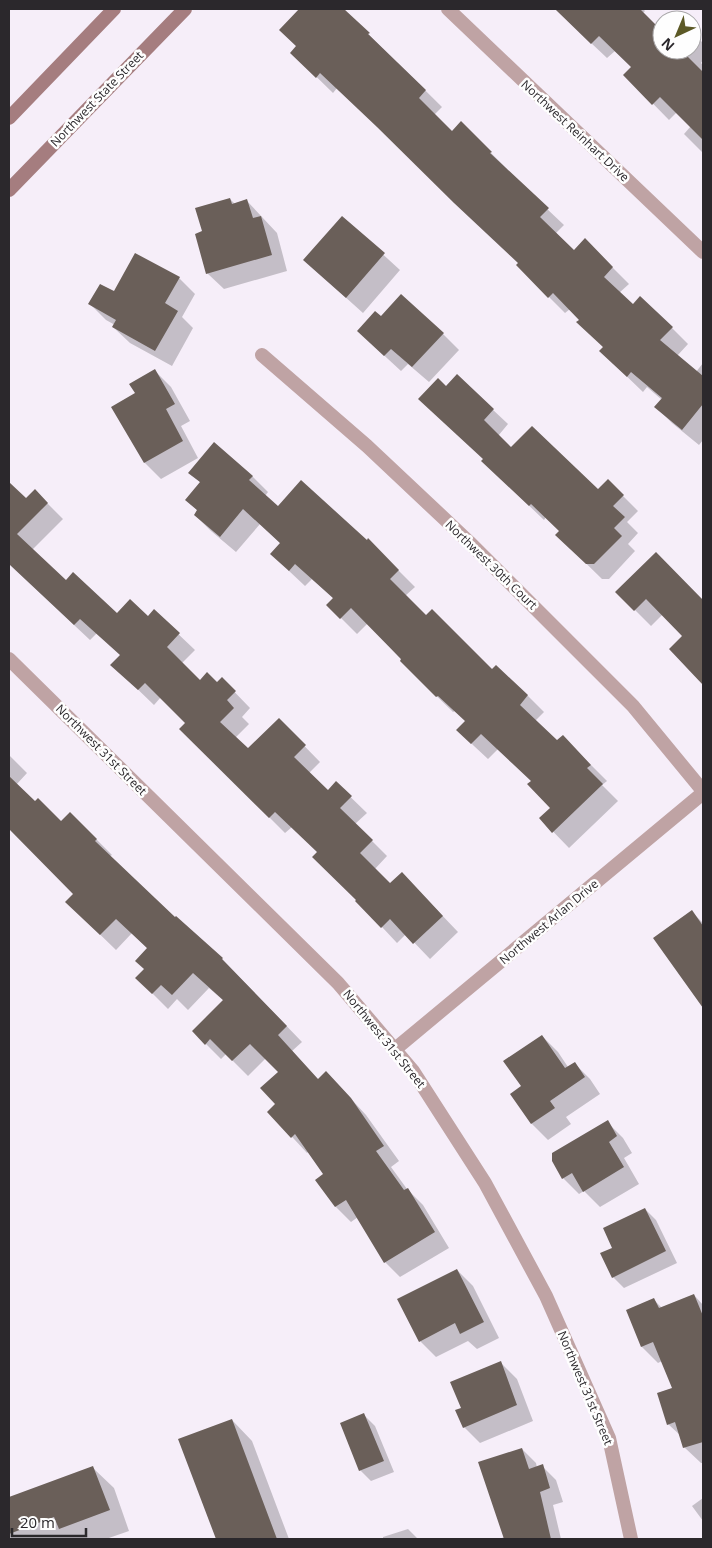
<svg xmlns="http://www.w3.org/2000/svg" width="712" height="1548" font-family="'Open Sans',sans-serif">
	<style>
		.shadow { fill: #0003 }
		.building { fill: #6a5f59 }
		.lines { fill: none; stroke-linecap: round; stroke-linejoin: round }
		.minor { stroke: #bfa3a4; stroke-width: 14 }
		.secondary { stroke: #a57d7f; stroke-width: 14 }
		.labels { text-anchor: middle; stroke-width: 5; stroke-linejoin: round; paint-order: stroke }
		.street-label { font-size: 12px; fill: #2b282c; stroke: #fefefe }
	</style>
	<rect width="100%" height="100%" fill="#f6eef9"/>
	<path class="shadow" d="M301,9H325L334,18L343,9L442,107L434,115L452,133L461,123L507,169L506,170L564,225L556,233L574,251L585,240L629,284L619,293L633,306L672,328L688,344L677,356L696,372L703,363V440L699,445L672,423L656,407L662,400L647,387L643,392L617,367L604,348L570,309L565,313L517,265L519,263L395,143L337,88L333,93L292,53L297,47L280,30Z
		M555,9H643L645,11L643,13L662,33V50H692V32L703,43V60L701,63L703,65V153L684,134L691,126L677,112L669,120L625,75L632,67L615,51L607,58Z
		M230,199L235,204L247,201L277,233L287,271L224,289L207,273L203,232Z
		M342,217L400,270L363,313L304,260Z
		M179,278L195,294L182,317L193,328L172,366L130,343L113,327L115,325L106,320L90,304L114,293Z
		M381,318L443,334L459,350L429,382L408,364L401,371L375,347Z
		M155,371L171,387L190,421L181,426L198,458L161,479L145,463L137,394Z
		M457,376L508,424L498,436L511,449L598,491L608,481L638,511L627,522L638,533L628,544L635,551L609,579H602L557,535L561,531L546,517L544,520L498,476L484,460L446,388Z
		M190,473L252,476L268,492L265,496L278,508L367,542L368,540L415,587L405,596L426,617L492,670L496,666L528,696L544,712L535,721L557,742L579,753L607,781L602,785L618,801L569,848L540,818L552,808L532,781L498,749L488,759L474,746L458,730L466,721L455,711L453,712L417,677L368,623L357,634L328,605L334,599L312,579L305,586L288,570L281,544L260,524L236,552L211,531L195,515L198,511L186,500L201,483Z
		M9,483L26,500L35,491L63,519L32,550L66,581L117,615L148,618L154,611L195,650L182,663L200,681L217,684L222,679L250,708L242,717L249,724L235,738L248,750L279,720L320,762L309,773L328,791L336,783L367,813L355,824L387,856L374,870L390,885L417,889L458,932L430,959L406,934L397,943L382,927L318,852L292,827L285,833L181,729L187,723L161,697L154,705L128,680L121,655L97,633L90,640L9,564Z
		M656,554L703,601V683L670,649L683,636L663,614L651,626L617,592Z
		M9,755L27,773L16,785L35,802L61,823L70,813L112,855L110,856L176,919L222,959L302,1042L292,1051L318,1080L341,1088L366,1115L399,1161L391,1167L407,1189L423,1205L449,1248L400,1277L385,1262L358,1217L351,1222L336,1207L316,1180L325,1174L309,1151L307,1153L269,1112L277,1104L279,1072L266,1058L248,1076L226,1054L221,1059L193,1031L224,1001L209,988L188,1010L177,999L168,1009L152,993L145,969L148,949L132,933L116,950L82,917L75,894L9,825Z
		M692,912L703,923V1005L655,939Z
		M542,1036L558,1052L568,1067L574,1063L590,1079L600,1094L566,1117L571,1124L548,1140L532,1124L511,1094L522,1087Z
		M607,1122L623,1138L632,1153L624,1158L639,1184L600,1207L584,1191L579,1194L563,1178Z
		M645,1209L656,1220L677,1263L624,1288L613,1277L614,1248Z
		M457,1270L473,1286L499,1338L477,1349L468,1341L436,1357L420,1341Z
		M694,1295L703,1305V1463H701L684,1447L681,1436L668,1424L674,1389L662,1361L658,1363L642,1347L628,1311L654,1300L662,1308Z
		M501,1363L517,1379L533,1421L480,1443L464,1427L462,1409Z
		M364,1415L375,1426L394,1472L371,1481L360,1470Z
		M232,1420L252,1441L289,1539H217L180,1440Z
		M522,1449L536,1463L537,1468L542,1466L556,1480L563,1502L553,1505L561,1539H502V1538L504,1537Z
		M93,1468L114,1488L129,1531L106,1539H9V1499Z
		M703,1498V1521L692,1506Z
		M408,1529L418,1539H383V1537Z"/>
	<path class="building" d="M299,9H344L370,33L368,34L426,90L419,98L452,131L461,121L492,152L490,153L549,208L540,217L574,250L585,238L613,267L604,277L633,304L640,296L673,327L660,340L703,376V404L682,430L654,407L662,398L631,372L627,377L599,351L603,347L576,322L579,320L553,293L548,298L516,265L518,263L454,203L377,127L320,73L316,78L290,53L296,46L279,30Z
		M555,9H640L662,31V50H681L703,72V140L660,97L652,105L623,75L631,67L599,36L591,44Z
		M230,198L232,204L247,199L253,218L261,216L272,255L206,274L195,234L202,231L195,208Z
		M342,216L385,253L346,298L303,260Z
		M135,253L180,277L165,303L178,311L155,351L112,327L116,320L88,304L100,284L114,291Z
		M401,294L444,333L412,367L391,349L384,356L357,331L375,311L381,316Z
		M155,369L175,404L166,409L183,441L144,463L111,407L135,393L129,384Z
		M457,374L494,409L484,420L511,447L532,426L598,489L608,479L624,495L613,506L625,517L614,528L622,536L594,564H586L555,535L559,531L531,504L529,506L481,461L483,459L418,399L438,378L446,386Z
		M214,442L253,476L249,480L278,506L301,480L367,540L368,538L399,570L390,579L426,615L432,609L492,669L496,665L528,695L520,705L557,740L563,735L591,765L587,768L603,784L552,833L539,818L550,808L527,784L531,781L481,734L471,744L456,730L465,721L438,696L436,697L400,661L401,659L351,608L340,619L326,605L333,598L295,564L289,571L270,554L280,543L243,509L220,537L194,515L197,510L185,500L200,482L188,473Z
		M9,482L26,498L35,489L48,503L17,534L66,580L73,572L117,613L130,599L148,616L154,609L180,633L167,647L200,680L207,672L217,682L222,677L236,691L227,700L234,708L220,722L248,748L279,718L306,745L294,757L328,790L336,781L352,796L340,808L373,840L360,853L390,883L402,872L443,916L413,944L390,919L381,928L355,901L356,900L312,857L317,852L275,812L269,818L179,729L185,723L145,683L138,690L110,665L120,655L80,619L74,625L9,564Z
		M656,552L703,600V685L669,649L682,636L646,599L634,611L615,592Z
		M9,776L35,801L38,798L61,821L70,812L97,839L95,841L175,917L176,916L223,958L222,959L287,1026L278,1035L318,1079L326,1071L351,1098L384,1146L376,1151L404,1190L408,1188L435,1232L384,1263L346,1200L335,1207L315,1180L323,1174L295,1134L291,1138L267,1112L275,1104L260,1088L278,1072L250,1044L232,1061L210,1039L205,1045L192,1031L223,1000L193,973L172,995L161,985L152,994L135,978L144,969L135,961L147,948L116,919L100,935L65,902L73,894L9,829Z
		M692,910L703,926V1008L653,938Z
		M542,1035L565,1068L575,1062L585,1077L550,1101L555,1108L531,1124L510,1094L521,1086L503,1061Z
		M608,1120L617,1136L609,1142L624,1167L583,1192L572,1173L562,1179L552,1161V1153Z
		M645,1208L666,1251L612,1278L600,1253L612,1248L603,1228Z
		M457,1269L484,1322L460,1334L455,1323L419,1342L397,1299Z
		M694,1294L703,1316V1442L683,1448L675,1422L667,1425L657,1393L672,1388L653,1342L641,1347L626,1310L654,1298L659,1308Z
		M501,1361L517,1405L463,1428L455,1410L461,1408L450,1382Z
		M364,1413L384,1461L359,1471L340,1423Z
		M232,1419L277,1539H216L178,1439Z
		M522,1448L529,1469L543,1464L550,1488L540,1492L551,1539H504L478,1462Z
		M93,1466L110,1510L59,1529L54,1517L9,1534V1497Z"/>
	<g class="lines">
		<path class="minor" d="M448,9L703,252
			M262,355L367,446L469,542L633,706L703,791
			M9,659L338,983L413,1071L485,1183L546,1296L609,1438L631,1539
			M394,1050L703,793"/>
		<path class="secondary" d="M9,118L114,9
			M9,190L185,9"/>
	</g>
	<g class="labels">
		<g class="street-label">
			<text transform="translate(97 99) rotate(-46)" y="4">Northwest State Street</text>
			<text transform="translate(575 131) rotate(43)" y="4">Northwest Reinhart Drive</text>
			<text transform="translate(491 565) rotate(44)" y="4">Northwest 30th Court</text>
			<text transform="translate(101 750) rotate(45)" y="4">Northwest 31st Street</text>
			<text transform="translate(549 922) rotate(-40)" y="4">Northwest Arlan Drive</text>
			<text transform="translate(384 1039) rotate(51)" y="4">Northwest 31st Street</text>
			<text transform="translate(585 1388) rotate(67)" y="4">Northwest 31st Street</text>
		</g>
	</g>
	<rect width="712" height="1548" fill="none" stroke="#2b282c" stroke-width="20"/>
	<g transform="translate(677 35) rotate(224)"><circle r="24" fill="#fefefe" stroke="#aaa8aa"/>
	<path d="M0-4L9 19L0 12L-9 19Z" fill="#5c5926"/>
	<text y="-8" font-size="14" font-weight="bold" text-anchor="middle" fill="#2b282c">N</text>
	</g>
	<path d="M12 1528v8h74v-8" fill="none" stroke="#2b282c" stroke-width="2.5"/>
	<text x="20" y="1528" font-size="15" fill="#2b282c" stroke="#fefefe" stroke-width="4" paint-order="stroke">20 m</text>
</svg>
